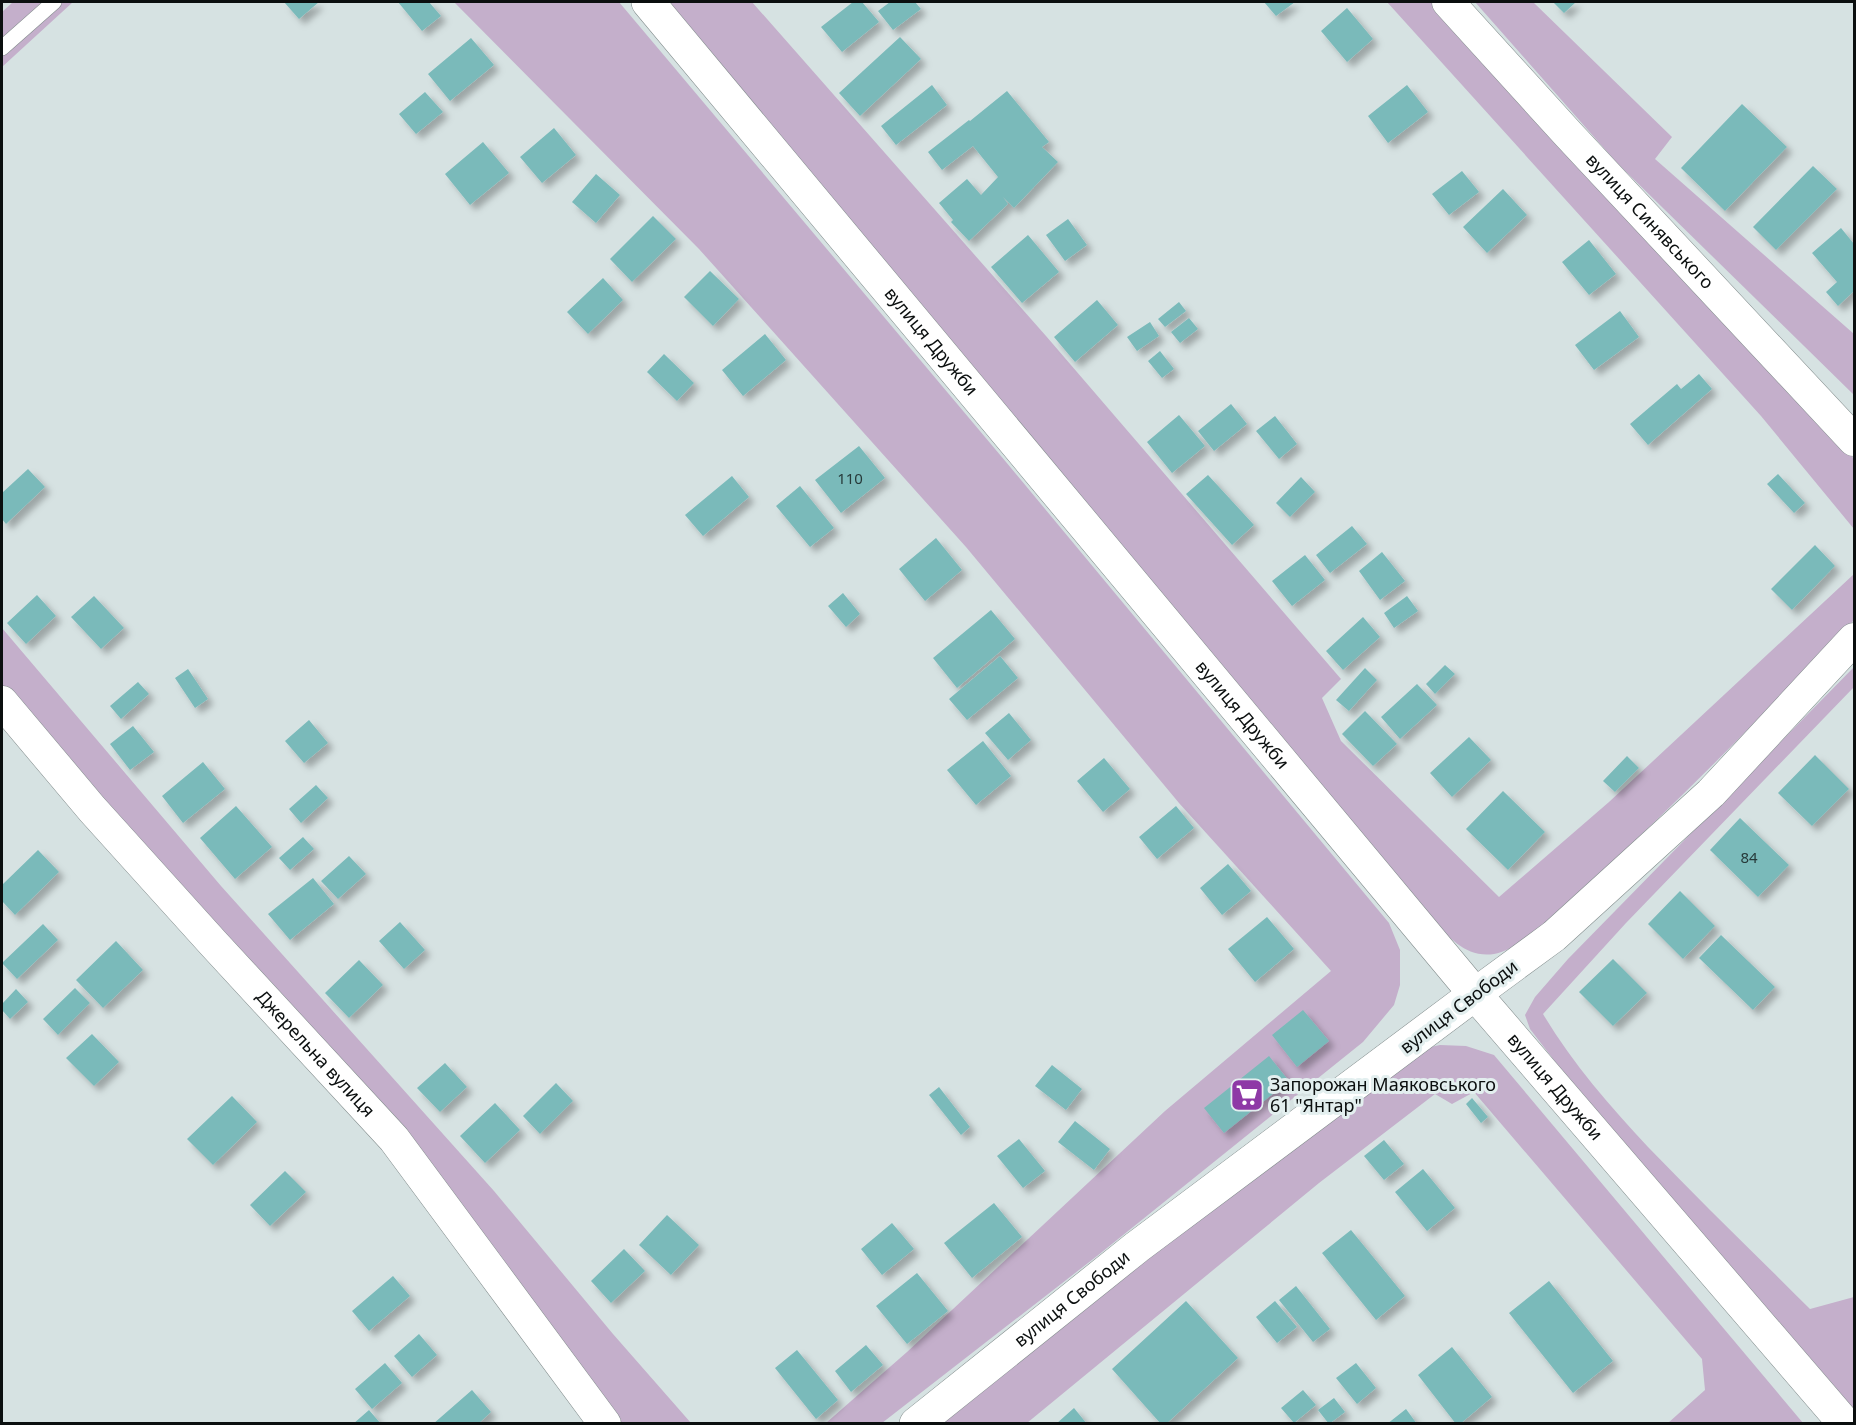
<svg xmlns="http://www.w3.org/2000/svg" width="1856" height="1425" font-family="'Noto Sans',sans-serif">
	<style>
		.green { fill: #c4afcb }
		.building { fill: #7ababa; filter: url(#shadow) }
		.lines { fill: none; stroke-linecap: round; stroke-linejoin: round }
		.lane-casing { stroke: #838d8d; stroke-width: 16 }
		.street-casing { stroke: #838d8d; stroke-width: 33 }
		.secondary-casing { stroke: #838d8d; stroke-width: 34 }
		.lane { stroke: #fff; stroke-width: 15 }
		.street { stroke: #fff; stroke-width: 32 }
		.secondary { stroke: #fff; stroke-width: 33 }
		.labels { text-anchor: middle; stroke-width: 6; stroke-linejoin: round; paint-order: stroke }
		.number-label { font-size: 15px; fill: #273a3a }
		.street-label { font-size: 18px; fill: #0b0f0f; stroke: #e3efef }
		.poi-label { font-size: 18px; fill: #0b0f0f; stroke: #e3efef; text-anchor: start }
	</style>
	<defs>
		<filter id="shadow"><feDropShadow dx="5.5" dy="5.5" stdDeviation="3" flood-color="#0004"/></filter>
	</defs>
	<rect width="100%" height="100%" fill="#d6e2e2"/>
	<path class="green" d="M13,2H73L2,67V12Z
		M454,2H619L1006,462L1389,923L1400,950V985L1394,1005L1363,1042L1097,1256L882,1423H826L907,1352L1165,1111L1331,971L1179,803L966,547L699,249Z
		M662,2H752L1046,336L1341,679L1322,698L1341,741L1499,897L1609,802L1854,574V620C1766,711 1679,802 1585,887C1564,906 1521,950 1494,954C1466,958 1450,938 1433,920Z
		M1387,2H1439L1827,428L1854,459V529L1761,416Z
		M1475,2H1533L1672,137L1655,159L1854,334V395L1617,163Z
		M2,628L221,886L494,1191L613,1334L691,1423H620L2,691Z
		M1854,667V687L1626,923L1543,1014C1572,1063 1610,1106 1648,1147C1701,1202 1756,1255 1810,1309L1854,1297V1423L1584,1099L1530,1029L1525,1015L1535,997L1568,959Z
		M1440,1045L1466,1046L1494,1055L1803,1423H1668L1705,1390L1702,1359L1474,1092L1452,1104L1435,1094L1319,1183L1027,1423H995L993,1422L991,1424H937L1411,1051Z"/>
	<path class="building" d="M284,2H319L299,19Z
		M398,2H429L441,16L422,31Z
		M853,2H862L879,22L842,52L821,27Z
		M890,2H915L921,9L893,30L878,11Z
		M1264,2H1295L1276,16Z
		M1553,2H1576L1564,13Z
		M1347,8L1373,39L1347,62L1321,31Z
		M900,37L921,59L860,116L839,93Z
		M471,38L494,65L450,101L428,74Z
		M932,85L947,105L896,145L881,126Z
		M1407,85L1428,112L1388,143L1368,116Z
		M1007,91L1049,142L1042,147L1058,162L1014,208L1003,197L1008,204L969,241L951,222L953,220L939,203L967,179L981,195L998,177L973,146L942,170L928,152L969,120L970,121Z
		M425,92L443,112L416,134L399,114Z
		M1742,104L1787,147L1725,211L1681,168Z
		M554,128L576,155L542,183L520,157Z
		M483,142L509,173L470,205L445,174Z
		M1813,166L1837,189L1776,250L1753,227Z
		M1462,171L1479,192L1449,215L1432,194Z
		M596,174L620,195L596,223L572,202Z
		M1503,189L1527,215L1487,253L1463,227Z
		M653,216L676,239L632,282L610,259Z
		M1068,219L1087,245L1065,261L1046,235Z
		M1841,228L1854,244V291L1838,306L1826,292L1837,282L1812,253Z
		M1028,235L1059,272L1022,303L991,267Z
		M1589,240L1616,274L1589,295L1562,262Z
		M710,271L739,299L713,326L684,297Z
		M603,278L623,300L588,334L567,312Z
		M1097,300L1118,325L1075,362L1054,337Z
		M1179,302L1186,311L1165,327L1158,319Z
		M1620,311L1639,337L1594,370L1575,345Z
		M1189,318L1198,329L1180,343L1171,332Z
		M1150,322L1159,336L1137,351L1127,337Z
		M765,334L786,360L743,396L722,370Z
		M1160,351L1174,369L1162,378L1148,361Z
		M664,354L694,383L677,401L647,372Z
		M1699,374L1712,389L1648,445L1630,424L1677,384L1681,389Z
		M1231,404L1247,424L1214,451L1198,431Z
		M1179,415L1205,446L1172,473L1147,442Z
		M1275,416L1297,444L1279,459L1256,431Z
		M859,446L885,478L841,513L815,480Z
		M28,469L45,487L6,524L2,519V493Z
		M1778,474L1805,503L1794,513L1767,484Z
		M1208,475L1254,525L1232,545L1186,494Z
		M732,476L749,497L703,536L685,515Z
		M1301,477L1315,492L1290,517L1276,503Z
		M800,486L834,528L810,547L776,506Z
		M1352,526L1367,544L1330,573L1316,555Z
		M936,538L962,570L925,601L899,569Z
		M1815,545L1835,566L1792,610L1771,589Z
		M1382,552L1405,581L1380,600L1359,571Z
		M1305,555L1325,580L1292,606L1272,581Z
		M843,593L860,614L846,627L828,606Z
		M37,595L56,616L26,644L7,623Z
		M94,596L124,628L101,649L71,617Z
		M1407,596L1418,611L1394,628L1384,613Z
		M991,610L1015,639L957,688L933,658Z
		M1363,617L1380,637L1343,670L1326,651Z
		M1000,656L1018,678L967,720L949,699Z
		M1445,665L1455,674L1435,694L1426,684Z
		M1365,668L1377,680L1349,711L1336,700Z
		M188,669L208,699L195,708L175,678Z
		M138,682L149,694L121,719L110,706Z
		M1417,684L1437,705L1400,739L1381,717Z
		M1365,711L1397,744L1373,766L1342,734Z
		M1009,713L1031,740L1008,760L985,733Z
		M309,720L328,743L304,763L285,741Z
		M133,726L154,752L130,770L110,744Z
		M1469,737L1491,760L1452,797L1430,773Z
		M983,741L1011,776L976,805L947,770Z
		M1815,755L1849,789L1812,826L1778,793Z
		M1627,756L1639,768L1615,792L1603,781Z
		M1104,758L1130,789L1103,812L1077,781Z
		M203,762L225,789L183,823L162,796Z
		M316,785L328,798L301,823L289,809Z
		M1503,791L1545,832L1508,870L1466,829Z
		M236,806L272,847L235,879L200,838Z
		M1176,806L1194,828L1157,859L1139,837Z
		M1740,818L1789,865L1758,897L1710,850Z
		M303,837L314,849L290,870L279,858Z
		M38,850L59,872L15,915L2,901V885Z
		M349,856L366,874L338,899L321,881Z
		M1228,864L1251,891L1222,915L1200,888Z
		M313,878L334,904L290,940L268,914Z
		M1680,891L1715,926L1683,959L1648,924Z
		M1267,917L1294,949L1255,982L1228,949Z
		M400,922L425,950L404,969L379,941Z
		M43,924L58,940L17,979L2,963Z
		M1721,935L1775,987L1753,1010L1699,958Z
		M116,941L143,970L103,1008L76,980Z
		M1613,959L1647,993L1613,1026L1579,992Z
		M359,960L383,985L349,1018L325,993Z
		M75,988L90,1003L58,1035L43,1019Z
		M16,989L28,1002L10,1019L2,1010V1004Z
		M1303,1010L1329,1041L1297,1067L1272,1035Z
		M92,1034L119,1062L94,1086L66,1058Z
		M1269,1056L1289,1081L1224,1133L1204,1108Z
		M445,1063L467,1087L440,1112L417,1088Z
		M1052,1065L1082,1089L1066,1110L1035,1086Z
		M556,1083L573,1101L540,1134L523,1116Z
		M939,1087L970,1127L961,1135L929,1095Z
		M232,1096L257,1122L213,1165L187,1139Z
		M1472,1098L1488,1117L1481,1123L1466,1104Z
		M495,1103L520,1130L485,1163L460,1136Z
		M1075,1121L1110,1149L1094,1170L1058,1142Z
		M1019,1139L1045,1171L1023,1188L997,1156Z
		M1384,1140L1404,1164L1384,1180L1364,1156Z
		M1423,1169L1455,1208L1427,1231L1395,1192Z
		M285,1171L306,1192L270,1226L250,1205Z
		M994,1203L1022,1237L972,1278L944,1243Z
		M667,1215L699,1245L671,1275L639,1245Z
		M892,1223L914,1249L882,1275L861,1249Z
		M1351,1230L1405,1296L1376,1320L1322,1253Z
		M624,1249L645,1271L611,1303L591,1281Z
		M917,1273L948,1311L907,1344L876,1306Z
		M393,1276L410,1296L369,1331L352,1311Z
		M1549,1281L1613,1361L1573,1393L1509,1313Z
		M1296,1286L1330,1329L1313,1342L1279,1300Z
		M1186,1301L1238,1358L1166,1424H1161L1112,1369Z
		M1275,1301L1297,1327L1277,1343L1256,1317Z
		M419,1334L437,1355L412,1377L394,1356Z
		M866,1345L883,1365L851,1392L835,1371Z
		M1452,1347L1492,1397L1460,1424H1456L1418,1375Z
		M797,1350L838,1400L816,1419L775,1368Z
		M385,1363L402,1383L372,1409L355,1389Z
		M1356,1363L1376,1388L1357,1404L1336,1378Z
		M472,1390L491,1412L478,1424H433Z
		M1303,1390L1316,1405L1294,1423L1281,1408Z
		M1334,1398L1345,1412L1329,1424L1318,1410Z
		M1074,1408L1087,1424H1056Z
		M1406,1409L1417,1424H1387Z
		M369,1410L381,1424H353Z"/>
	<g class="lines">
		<defs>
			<path id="lane" d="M2,48L54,2"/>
			<g id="street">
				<path id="s1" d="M1448,2L1568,134L1854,440"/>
				<path id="s2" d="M2,702L92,809L213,943L394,1139L605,1424"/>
				<path d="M1475,994L1554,936L1711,793L1854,639"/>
			</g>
			<g id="secondary">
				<path id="s3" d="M648,2L1475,994L1845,1424"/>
				<path id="s4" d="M916,1424L1137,1247L1475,994"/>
			</g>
		</defs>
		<use href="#lane" class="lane-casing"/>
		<use href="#street" class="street-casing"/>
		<use href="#secondary" class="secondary-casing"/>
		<use href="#lane" class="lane"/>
		<use href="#street" class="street"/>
		<use href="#secondary" class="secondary"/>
	</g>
	<defs>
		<symbol id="supermarket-square" viewBox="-11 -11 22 22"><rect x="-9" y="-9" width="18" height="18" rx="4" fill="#8e39a6" stroke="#e3efef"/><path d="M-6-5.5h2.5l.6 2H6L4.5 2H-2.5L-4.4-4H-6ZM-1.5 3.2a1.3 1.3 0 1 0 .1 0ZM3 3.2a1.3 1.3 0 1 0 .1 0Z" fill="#fff"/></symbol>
	</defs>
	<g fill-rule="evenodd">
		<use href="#supermarket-square" x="1228" y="1076" width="38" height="38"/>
	</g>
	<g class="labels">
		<g class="number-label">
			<text x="850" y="484">110</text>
			<text x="1749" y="863">84</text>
		</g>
		<g class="street-label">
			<text dy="6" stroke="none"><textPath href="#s1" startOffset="298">вулиця Синявського</textPath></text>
			<text dy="6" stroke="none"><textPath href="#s3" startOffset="442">вулиця Дружби</textPath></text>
			<text dy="6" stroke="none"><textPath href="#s3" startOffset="928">вулиця Дружби</textPath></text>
			<text transform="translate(1459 1007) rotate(-37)" y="6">вулиця Свободи</text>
			<text dy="6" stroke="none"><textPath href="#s2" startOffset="471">Джерельна вулиця</textPath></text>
			<text dy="6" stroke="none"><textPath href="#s3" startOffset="1414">вулиця Дружби</textPath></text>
			<text dy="6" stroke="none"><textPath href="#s4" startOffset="200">вулиця Свободи</textPath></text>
		</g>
		<g class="poi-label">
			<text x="1270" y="1091">Запорожан Маяковського<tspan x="1270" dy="21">61 "Янтар"</tspan></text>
		</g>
	</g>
	<rect width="1856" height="1425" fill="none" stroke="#0b0f0f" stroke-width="6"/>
</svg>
